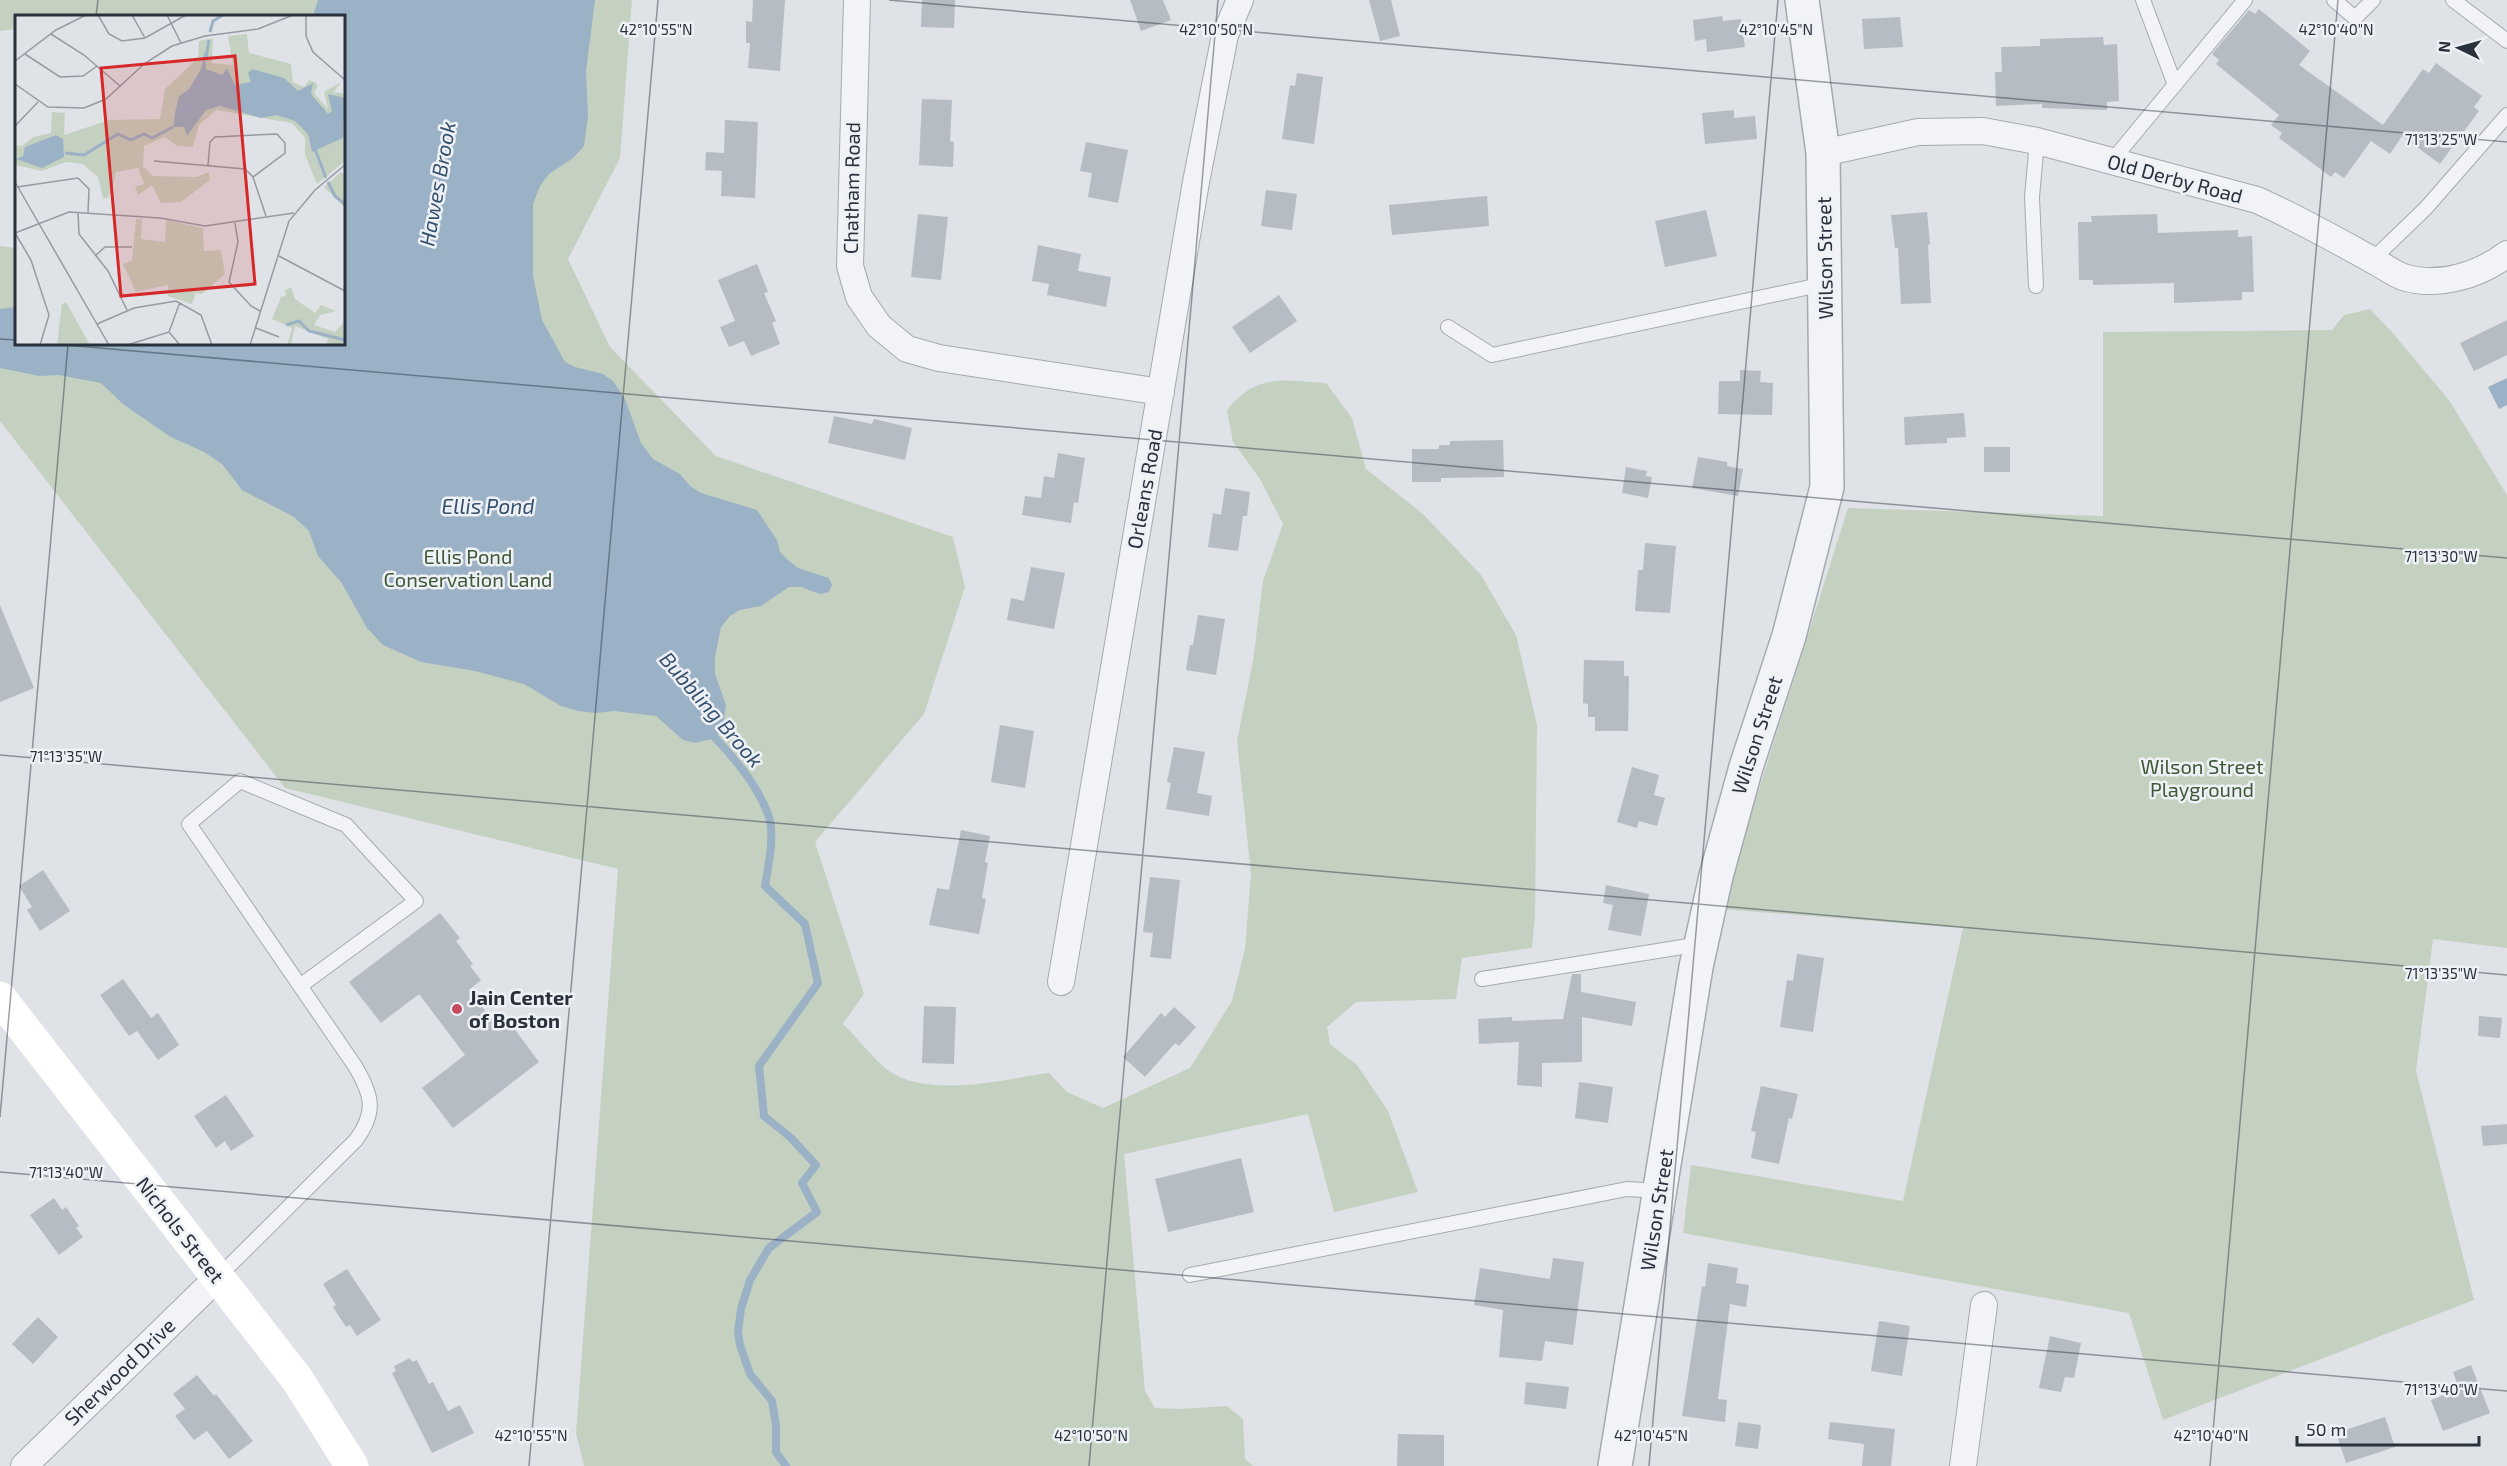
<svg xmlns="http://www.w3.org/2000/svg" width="2507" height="1466" font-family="'Exo 2',sans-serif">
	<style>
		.green { fill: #c5d1c0 }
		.water { fill: #9bb1c5 }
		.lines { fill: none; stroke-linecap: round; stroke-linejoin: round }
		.stream { stroke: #9bb1c5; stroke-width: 8 }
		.building { fill: #b6bcc4 }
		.service-casing { stroke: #a5a9b1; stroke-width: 16 }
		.minor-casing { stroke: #a5a9b1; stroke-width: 28 }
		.tertiary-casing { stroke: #a5a9b1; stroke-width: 36 }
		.service { stroke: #f1f3f6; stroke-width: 14 }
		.minor { stroke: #f1f3f6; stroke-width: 26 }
		.tertiary { stroke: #f1f3f6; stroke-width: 33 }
		.secondary { stroke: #fff; stroke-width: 33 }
		.ticks { fill: none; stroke: #29313d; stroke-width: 1.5; stroke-opacity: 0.45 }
		.poi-dot { fill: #c64a60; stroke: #eef1f5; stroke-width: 2 }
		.labels { text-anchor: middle; stroke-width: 5; stroke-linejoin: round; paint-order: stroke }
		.street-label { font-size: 20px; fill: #29313d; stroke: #eef1f5 }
		.park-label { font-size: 20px; fill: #3e5837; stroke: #eef1f5 }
		.poi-label { font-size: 20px; font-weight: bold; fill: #29313d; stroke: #eef1f5; text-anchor: start }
		.water-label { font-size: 21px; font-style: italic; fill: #35506f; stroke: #eef1f5 }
		.inset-river { fill: none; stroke: #9bb1c5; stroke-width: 3 }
		.inset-road { fill: none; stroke: #969ba3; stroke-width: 1.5 }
		.view { fill: #d62828; fill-opacity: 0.15; stroke: #d62828; stroke-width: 3 }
		.inset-edge { fill: none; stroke: #29313d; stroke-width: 3 }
		.ticks-label { font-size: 15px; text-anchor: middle; fill: #29313d; stroke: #eef1f5; stroke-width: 5; stroke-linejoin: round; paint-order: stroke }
	</style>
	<rect width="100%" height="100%" fill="#dfe2e7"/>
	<path class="green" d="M0,0H632L620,158L568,259L610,347L716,456L953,537L965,587L924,714L815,842L864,994L843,1024C857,1037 874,1060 889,1071C930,1099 1003,1079 1049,1073L1067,1092L1103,1108L1190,1068L1232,1001L1245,949L1251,873L1237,741L1253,661L1263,581L1283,524L1260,479L1233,442L1227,410C1256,373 1284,380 1326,383L1352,418L1366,469L1423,514L1481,575L1516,635L1537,725L1535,917L1532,948L1462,958L1456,999L1356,1002L1327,1027L1330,1044L1357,1065L1388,1111L1418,1192L1334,1212L1308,1114L1124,1154L1145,1391L1155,1408L1179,1409L1227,1406L1243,1419L1245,1459L1253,1466H584L576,1433L618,869L285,788L0,421V246L16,248V344H344V16H16V29L0,31Z
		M2370,309L2391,331L2449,400L2507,495V948L2433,939L2416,1071L2474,1300L2163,1420L2129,1313L1683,1233L1691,1165L1903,1201L1963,928L1721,909L1848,508L2103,516V332L2332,330L2344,315Z"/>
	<path class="water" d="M318,0H595L586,71L588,116L584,146L573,158L549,174L540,186L533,204V276L542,320L565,362L575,367L603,374L613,381L625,399L641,443L653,459L680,474L690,486L701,493L757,510L777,540L780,552L788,560L798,568L829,578L832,585L829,592L820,594L801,587H789L761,606L740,610L730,616L721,627L715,657V674L726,705L723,727L716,738L707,740L695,743L683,740L656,716L614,711L596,713L578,711L561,706L524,684L475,671L421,662L383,645L367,628L341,582L318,556L309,531L294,517L242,490L222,464L204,452L169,436L123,404L101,383L59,375L39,376L0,368V309L16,307V344H344V16H313Z
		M2507,378V405L2499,409L2488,387Z"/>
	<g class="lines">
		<path class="stream" d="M709,731C732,756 758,784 769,817C775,836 768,867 765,886L805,924L818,983L759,1066L764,1116L790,1137L816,1165L802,1183L817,1212L769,1248L750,1280L741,1309L738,1332L740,1345L750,1374L772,1401L776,1425V1452L786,1466"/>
	</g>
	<path class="building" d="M753,0H785L780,71L748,68L750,43H746V21L752,22Z
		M922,0H955L954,28L921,27Z
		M1130,0H1163L1171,20L1141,31Z
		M1369,0H1391L1400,36L1380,41Z
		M2259,9L2310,51L2299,65L2383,125L2423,69L2429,73L2436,63L2482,96L2474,107L2479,111L2440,164L2402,136L2390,154L2371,141L2344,178L2335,172L2331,177L2279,138L2282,133L2271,125L2279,115L2216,64L2219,60L2212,54L2249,10L2255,14Z
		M1722,16L1723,21L1741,19L1745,47L1707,52L1706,39L1695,41L1693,20Z
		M1900,17L1903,47L1864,49L1862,19Z
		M2103,37L2104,45L2117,44L2119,101L2107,102V110L2042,108V104L1996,106L1995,72H2002L2001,47L2040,46V39Z
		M1297,73L1323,77L1314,144L1282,139L1290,85L1295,86Z
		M922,99L952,100L950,141L954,142L953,167L919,165Z
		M1734,110V118L1755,116L1757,139L1705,144L1702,113Z
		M725,120L758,122L755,198L721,196L722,171L705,170L706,152L724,153Z
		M1086,142L1128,150L1118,203L1088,197L1092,173L1080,171Z
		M1266,190L1297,194L1292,230L1261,226Z
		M1487,196L1489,226L1392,235L1389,205Z
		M1706,210L1717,256L1665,267L1655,221Z
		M1927,212L1930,244L1928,245L1931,303L1901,304L1898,248H1895L1891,215Z
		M918,214L948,217L941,280L911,277Z
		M2157,214L2158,233L2238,230V237L2252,236L2254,292H2242V300L2174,303V283L2093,285V280H2079L2078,222H2092L2091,216Z
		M1038,245L1081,254L1078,271L1111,277L1106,307L1047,295L1049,284L1032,281Z
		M757,264L768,292L764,293L776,321L772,323L780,344L751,356L744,341L729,347L720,327L735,321L718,280Z
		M1279,295L1297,321L1250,353L1232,327Z
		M2507,320V355L2474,371L2460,343Z
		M1740,370L1761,371L1760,382L1773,383L1772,415L1718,414L1719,381H1740Z
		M1964,413L1966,437L1947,438V443L1905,445L1904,417Z
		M834,416L872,424L874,419L912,428L905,460L828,443Z
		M1503,440L1504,477L1441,478V482H1412V449H1439V445H1450V441Z
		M1984,447H2010V472H1984Z
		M1058,453L1085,458L1078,503L1074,502L1071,523L1022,515L1025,496L1041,498L1044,476L1054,478Z
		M1698,457L1727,462V466L1743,469L1738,496L1692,488Z
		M1626,467L1647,471L1646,476L1652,477L1648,498L1622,493Z
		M1225,488L1250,492L1247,516H1243L1238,551L1208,547L1213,513L1221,515Z
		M1645,543L1676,546L1670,613L1635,611L1638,570H1643Z
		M1031,567L1065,573L1054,629L1007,620L1011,598L1024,601Z
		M0,605L34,688L0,702Z
		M1198,615L1225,619L1216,675L1186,670L1190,645H1193Z
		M1584,660L1624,661V676H1629L1628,731H1595V717H1588V704L1583,703Z
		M1000,725L1034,731L1025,788L991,782Z
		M1174,747L1205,752L1197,793L1212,796L1209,816L1166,809L1171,783L1167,782Z
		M1632,767L1659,775L1654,795L1665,798L1657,826L1639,821L1637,828L1617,822Z
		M961,830L990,836L985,862L988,863L982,898L986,899L979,934L929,925L937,888L949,890Z
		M43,870L70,911L40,931L27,910L32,907L19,886Z
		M1150,877L1180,880L1171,959L1150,957L1153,933L1143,932Z
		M1606,885L1649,894L1641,936L1608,930L1613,905L1603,903Z
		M440,913L460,938L456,941L473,964L470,966L481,980L469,990L500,1030L510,1023L539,1062L453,1128L422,1088L465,1055L419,994L381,1023L349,982Z
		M1797,954L1824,958L1813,1032L1780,1027L1787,980L1793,981Z
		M1572,974H1581V992L1636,1002L1632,1026L1582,1017V1062L1542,1063V1087L1517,1085L1519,1042L1479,1044L1478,1019L1512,1017V1021L1563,1019Z
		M123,979L151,1018L158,1013L179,1045L158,1060L137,1031L129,1036L100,995Z
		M924,1006L956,1007L954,1064L922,1063Z
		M1174,1007L1196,1027L1179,1046L1175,1043L1145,1077L1123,1057L1161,1013L1165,1017Z
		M2479,1016L2502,1018L2500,1038L2478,1036Z
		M1579,1082L1613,1087L1608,1123L1575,1118Z
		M1761,1086L1798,1094L1792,1119L1789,1118L1779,1164L1751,1158L1756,1132L1751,1131Z
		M226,1095L254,1136L231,1151L225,1141L216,1148L194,1116Z
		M2507,1124V1144L2483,1146L2481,1126Z
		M1241,1158L1254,1212L1168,1232L1155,1179Z
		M54,1198L62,1210L66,1207L79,1226L76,1228L83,1237L59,1255L30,1215Z
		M1553,1258L1584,1262L1573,1345L1545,1341L1542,1361L1499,1357L1503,1310L1474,1305L1480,1268L1550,1279Z
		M1708,1263L1738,1268L1736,1283L1749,1285L1746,1307L1730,1304L1718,1399L1727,1400L1725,1422L1682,1416L1702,1286L1705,1287Z
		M347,1269L381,1320L357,1336L350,1325L346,1327L333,1307L336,1305L323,1284Z
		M38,1317L58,1337L33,1364L12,1344Z
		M1879,1321L1910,1326L1902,1376L1871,1371Z
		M2050,1336L2081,1343L2074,1378L2065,1377L2061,1392L2039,1388Z
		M410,1358L412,1362L417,1360L429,1384L433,1382L448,1411L460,1405L474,1433L432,1453L392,1373L396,1371L394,1366Z
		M2471,1365L2490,1413L2443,1431L2431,1400L2459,1389L2453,1372Z
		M197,1375L214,1396L216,1394L253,1441L229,1459L207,1431L194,1440L175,1416L185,1409L173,1394Z
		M1526,1382L1569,1387L1566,1409L1524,1404Z
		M2385,1417L2395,1447L2346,1463L2336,1433Z
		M1738,1422L1761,1425L1758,1449L1735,1446Z
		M1830,1422L1895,1429L1891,1466H1862L1864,1444L1828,1439Z
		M1398,1434L1444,1435V1466H1397Z"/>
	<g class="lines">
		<defs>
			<path id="service" d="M2143,0L2175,85
				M2334,0L2355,18L2373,0
				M2453,0L2507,41
				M2111,162L2245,0
				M2373,259L2426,208L2507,115
				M2036,286L2032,197L2037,141
				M1448,327L1492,355L1824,284
				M1482,979L1701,944
				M1190,1275L1627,1189L1661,1191
				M217,1278L356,1140C377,1111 372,1095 355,1066L189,824L240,781L346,825L416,901L300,986"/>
			<path id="minor" d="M857,0L850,266L859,297L879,326L907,349L939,358L1161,392
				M1823,153L1918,132L1983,131L2037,141L2257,200C2295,217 2331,237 2367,257C2379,263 2391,272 2403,277C2438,288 2480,275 2507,254
				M1061,982L1196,182L1225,35L1240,0
				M24,1466L217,1278
				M1963,1466L1984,1305"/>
			<path id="tertiary" d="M1615,1466L1696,967L1716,876L1746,767L1789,636L1827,487L1823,153L1802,0"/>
		</defs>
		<use href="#service" class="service-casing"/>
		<use href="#minor" class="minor-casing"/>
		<use href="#tertiary" class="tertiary-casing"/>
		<use href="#service" class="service"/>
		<use href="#minor" class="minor"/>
		<use href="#tertiary" class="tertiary"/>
		<path class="secondary" d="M0,998L297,1379L352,1466"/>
	</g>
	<path class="ticks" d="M889,0L2507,142M96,16L98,0M0,339L16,340M54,344L2507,558M0,755L2507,975M0,1117L68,344M0,1172L2507,1391M529,1466L658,0M1089,1466L1218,0M1649,1466L1778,0M2210,1466L2338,0"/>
	<circle class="poi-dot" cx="457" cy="1009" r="6"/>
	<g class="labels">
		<g class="street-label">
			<text transform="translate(2175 179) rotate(15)" y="7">Old Derby Road</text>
			<text transform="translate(852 188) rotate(-89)" y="7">Chatham Road</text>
			<text transform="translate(1825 258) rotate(-91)" y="7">Wilson Street</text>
			<text transform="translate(1145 489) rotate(-80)" y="7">Orleans Road</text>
			<text transform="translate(1757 735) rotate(-72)" y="7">Wilson Street</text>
			<text transform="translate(1657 1210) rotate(-81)" y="7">Wilson Street</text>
			<text transform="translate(180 1230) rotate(52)" y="7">Nichols Street</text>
			<text transform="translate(120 1372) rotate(-44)" y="7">Sherwood Drive</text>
		</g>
		<g class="park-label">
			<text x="468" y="564">Ellis Pond<tspan x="468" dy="23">Conservation Land</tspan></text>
			<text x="2202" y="774">Wilson Street<tspan x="2202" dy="23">Playground</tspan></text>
		</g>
		<g class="poi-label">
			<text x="469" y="1005">Jain Center<tspan x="469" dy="23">of Boston</tspan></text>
		</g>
		<g class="water-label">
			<text transform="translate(438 184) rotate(-80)" y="7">Hawes Brook</text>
			<text x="488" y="514">Ellis Pond</text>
			<text transform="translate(711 710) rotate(49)" y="7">Bubbling Brook</text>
		</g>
	</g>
	<g transform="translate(15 15)">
		<rect width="330" height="330" fill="#dfe2e7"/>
		<path d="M232,19L234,38L276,49L278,67L289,72L294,65L300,67L303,71L299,78L313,94L309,77L326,67L319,77L330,79V146L302,169L290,140V123L277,108L201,95L184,110L178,132L162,131L150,122L129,131L128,151L138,161L182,162L194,157L195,165L166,187L146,188L137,170L123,180L120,172L129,169L123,153L101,157L94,182L88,184L83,162L68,149L51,147L27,156L0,150V130L7,131L18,122L36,118L37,97L50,98L49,120L94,105L145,104L150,74L183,43L184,26L198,23L197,48L218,50L213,21ZM326,157L330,161V193L309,172ZM121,204H127L126,224L150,227L151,205L188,213L189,236L206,235L210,259L187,279L181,278L177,289L153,281V270L121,277L108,249L117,245ZM276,272L280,284L300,298L306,290L321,296L305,300L299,310L320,317L330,306V330H311L313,324L280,311L276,330H272L277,313L257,304L266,282L271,281L270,275ZM51,287L75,330H42L47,289Z" fill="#c5d1c0"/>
		<path d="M190,35L191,54L207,60L212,53L220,70L236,67L233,58L237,54L269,63L283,76L298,68L296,79L313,99L317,96L313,79L330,83L328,123L297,137L293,119L280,106L262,100L246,103L205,91L191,95L172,121L169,112H158L160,98L164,81L174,74L186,54ZM41,120L48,124L49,142L27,153L1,144L8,141L10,132Z" fill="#9bb1c5"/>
		<path class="inset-river" d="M195,17L198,6L208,0M191,43L194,25M300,134L311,163M50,138L69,140L103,119L116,125L129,119L137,123L158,112M313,167L320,181L330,189M271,310L284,306L294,316L330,325"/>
		<path class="inset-road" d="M83,0L94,19L107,26L130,23L171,0M117,0L130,23M152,0L166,28M291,0V21L298,37L330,65M36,19L69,40L105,71M10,39L45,62L68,61L82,51M0,46L41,15L71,0M0,69L33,92L69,93L91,84L129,49L157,31L190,21L243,14L278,0M0,111L23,87M139,146L230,154L238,162L251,201M193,150L195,127L200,122L262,119L270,128V138L238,162M0,167L94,330M2,172L63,163L74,174L73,198M63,197L64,219L93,256L112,295M220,208L223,227L214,267L236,291L245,296M0,218L54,197L145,203L190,211L279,198M0,218L16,245L34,300L25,330M80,241L90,232H117M264,241L330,276M82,309L119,293L161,286L186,300L197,330M241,313L264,322M154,317L165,287M112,330L154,317L165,330M235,330L274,206L300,175L330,150"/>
		<path class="view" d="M220,41L240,269L106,281L86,53Z"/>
		<rect width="330" height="330" class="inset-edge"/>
	</g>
	<g class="ticks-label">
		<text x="656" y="35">42°10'55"N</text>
		<text x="1216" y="35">42°10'50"N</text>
		<text x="1776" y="35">42°10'45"N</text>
		<text x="2336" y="35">42°10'40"N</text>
		<text x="2441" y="145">71°13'25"W</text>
		<text x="2441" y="562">71°13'30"W</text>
		<text x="66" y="762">71°13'35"W</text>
		<text x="2441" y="979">71°13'35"W</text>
		<text x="66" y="1178">71°13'40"W</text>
		<text x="2441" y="1395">71°13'40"W</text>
		<text x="531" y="1441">42°10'55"N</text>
		<text x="1091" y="1441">42°10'50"N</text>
		<text x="1651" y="1441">42°10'45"N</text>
		<text x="2211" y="1441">42°10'40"N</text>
	</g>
	<g transform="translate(2459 48) rotate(275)" stroke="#eef1f5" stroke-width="4.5" paint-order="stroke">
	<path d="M0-4.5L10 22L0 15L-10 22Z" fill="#29313d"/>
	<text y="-9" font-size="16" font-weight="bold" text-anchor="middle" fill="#29313d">N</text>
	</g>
	<path d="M2297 1436v9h182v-9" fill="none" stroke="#29313d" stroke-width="3"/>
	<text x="2306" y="1436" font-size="18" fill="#29313d" stroke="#eef1f5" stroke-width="4.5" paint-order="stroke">50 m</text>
</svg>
